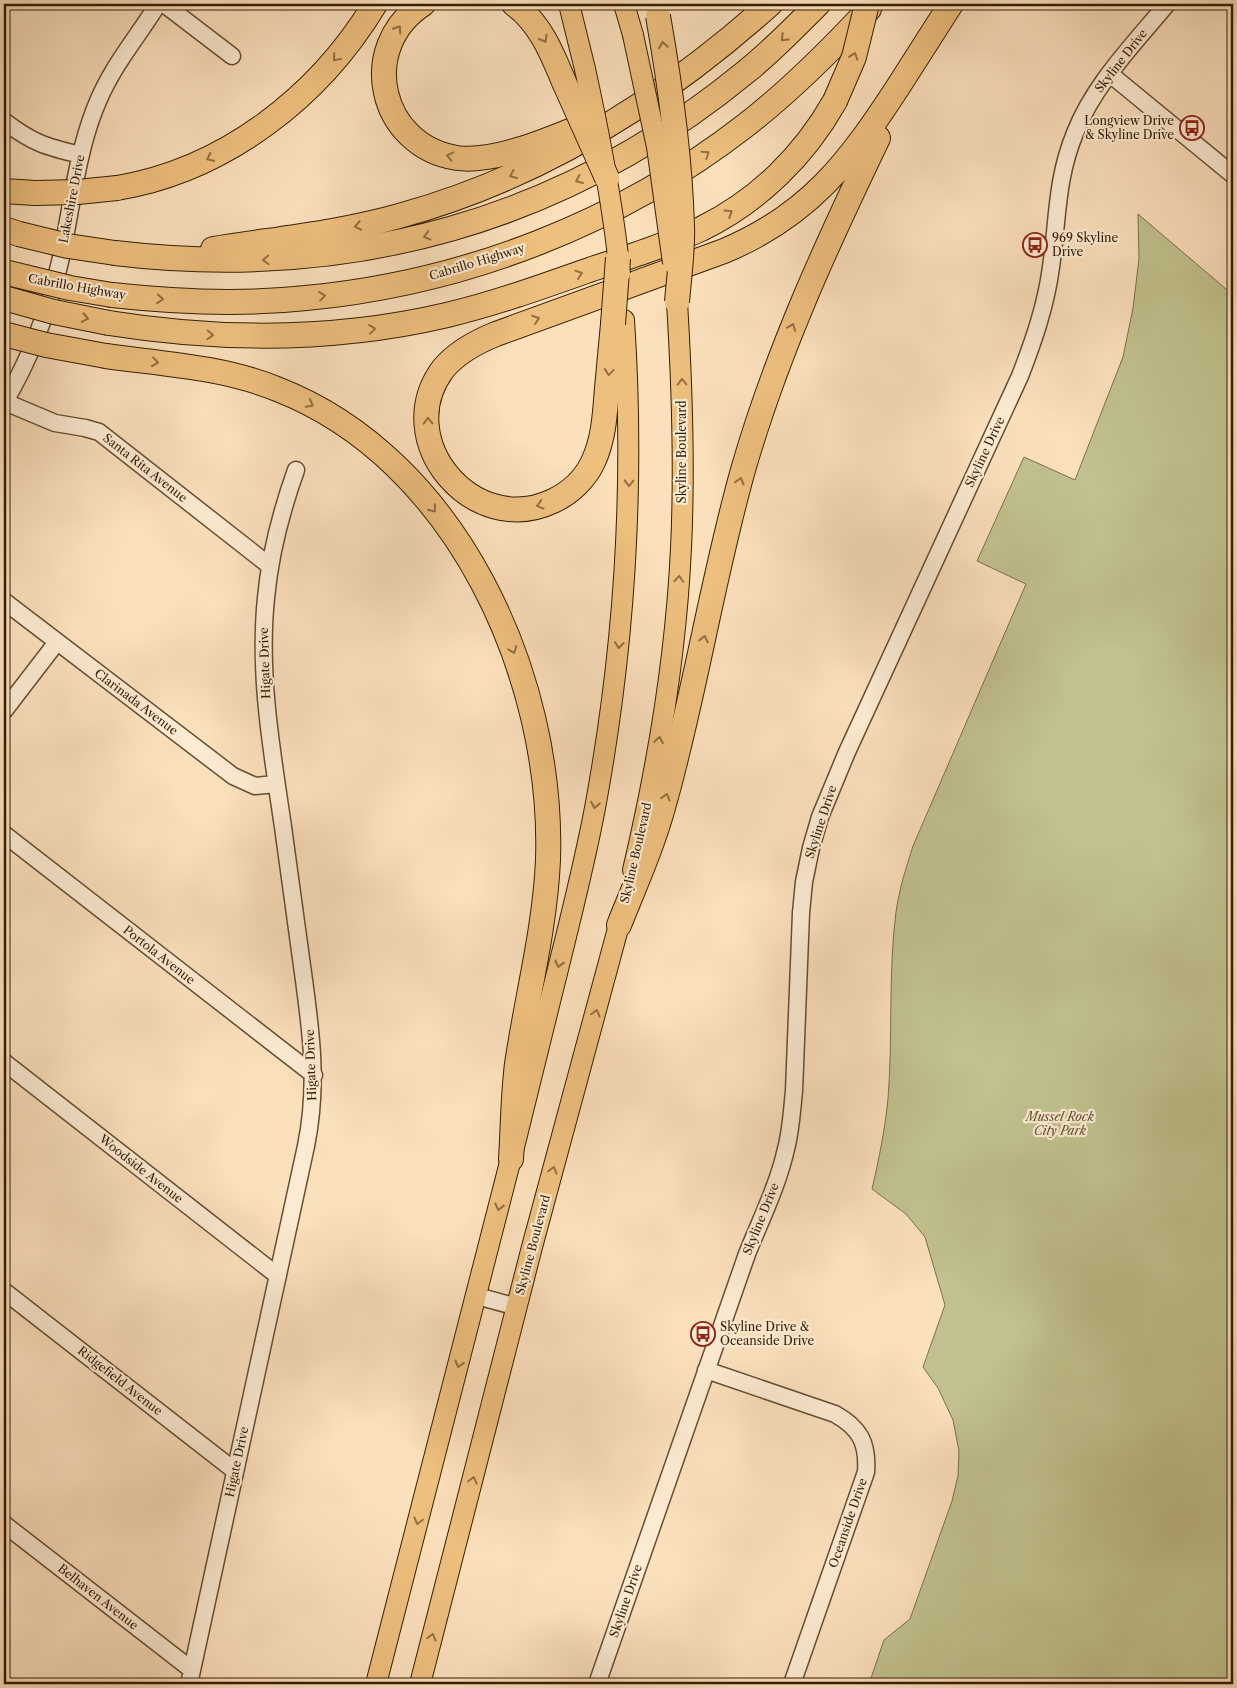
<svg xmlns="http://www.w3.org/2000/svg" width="1237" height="1688" font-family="'Libre Caslon Text',serif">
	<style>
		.green { fill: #c1c28f; stroke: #7b7048 }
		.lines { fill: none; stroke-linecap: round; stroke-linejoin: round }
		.minor-casing { stroke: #664e30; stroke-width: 19 }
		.major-casing { stroke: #351e02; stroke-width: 22 }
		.highway-casing { stroke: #351e02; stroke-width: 26 }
		.minor { stroke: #fcebd3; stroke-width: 16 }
		.major { stroke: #eec07e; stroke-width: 20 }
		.highway { stroke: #eec07e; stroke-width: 24 }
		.major-bridge-casing { stroke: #351e02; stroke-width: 22; stroke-linecap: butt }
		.highway-bridge-casing { stroke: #351e02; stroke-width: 26; stroke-linecap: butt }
		.major-bridge { stroke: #eec07e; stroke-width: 20 }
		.highway-bridge { stroke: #eec07e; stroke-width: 24 }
		.oneway { stroke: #926f40 }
		.labels { text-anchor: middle; stroke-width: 4.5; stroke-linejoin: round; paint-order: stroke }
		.street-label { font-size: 12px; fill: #351e02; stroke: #fcebd3 }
		.poi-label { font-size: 12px; fill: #351e02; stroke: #fcebd3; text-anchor: start }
		.park-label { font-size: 12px; font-style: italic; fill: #5f4f2c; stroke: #fcebd3 }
	</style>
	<rect width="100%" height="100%" fill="#fbe0bc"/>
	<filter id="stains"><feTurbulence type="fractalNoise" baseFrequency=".004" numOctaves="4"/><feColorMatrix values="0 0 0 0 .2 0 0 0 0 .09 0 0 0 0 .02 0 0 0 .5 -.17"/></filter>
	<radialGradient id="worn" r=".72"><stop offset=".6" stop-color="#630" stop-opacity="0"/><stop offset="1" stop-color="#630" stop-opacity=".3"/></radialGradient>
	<path class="green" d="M1138,214L1233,295V1684H869L884,1640L910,1619L952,1501L958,1476L959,1451L953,1420L938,1388L923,1367L945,1305L925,1237L906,1214L872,1189C879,1159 885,1129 888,1099C893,1037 888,974 896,912C899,890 906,868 913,846L1026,584L977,561L1024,457L1075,480L1123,357L1133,308L1139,259Z"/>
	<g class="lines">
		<defs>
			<path id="minor" d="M164,4L232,56
				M1110,74L1233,175
				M4,121C33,143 46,147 81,155
				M5,402L55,423L85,428L99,432L270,566
				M4,403C29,361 47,314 59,266C71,215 75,161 94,111C110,68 135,41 158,4
				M4,601L233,776L255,786L276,784
				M4,711L57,642
				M4,834L314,1075
				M4,1062L278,1276
				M4,1291L235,1471
				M477,1296L517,1307
				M706,1370L835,1414C860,1428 868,1443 866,1472L792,1684
				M4,1524L192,1670
				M189,1684L306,1146C320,1078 309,1018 300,951C294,910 289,868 283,827C272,751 258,675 266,598C270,554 281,512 296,470
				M597,1684L747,1254C761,1219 778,1185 786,1149C791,1130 792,1110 794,1091L801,913L804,882L811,848L820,817L847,752L1020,376C1034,340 1046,305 1051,267C1058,219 1056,179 1075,133C1094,84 1134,44 1167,4"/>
			<path id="major" d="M569,4L585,69
				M624,4L633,35
				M633,870C658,764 676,656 681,548C685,466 682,384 677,302
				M376,1684C424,1501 471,1318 517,1135C531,1078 545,1021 559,965C572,913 585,861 595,808C625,646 635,484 624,320
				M420,1684L532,1247L623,910"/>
			<path id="highway" d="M423,4C357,47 379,146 457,158C494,163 548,140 582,126
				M514,4C540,23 552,53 564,82
				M117,188C225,170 319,97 375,4
				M4,191L35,193
				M4,229L19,234
				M213,249C275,239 339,233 399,216C539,178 663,100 770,4
				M115,253C350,281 565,221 747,71C773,50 795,27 818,4
				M112,295C176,302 241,305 306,298C465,283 620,223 746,125C791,90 831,50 869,9
				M109,323C222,341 336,341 447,315C497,303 544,286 592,269C629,257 666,245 701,229C758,201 804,156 835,101
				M613,324C611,345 609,367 607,388C605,413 604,439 593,462C585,479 570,493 553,501C473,539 390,440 443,369C457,352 476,342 496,334L724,251C810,215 849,162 898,87C916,59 933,32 951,4
				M106,356C164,364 223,367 277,389C457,459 554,677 548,860C545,929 527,996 517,1064C513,1096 513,1128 511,1159
				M619,925C635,885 653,845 664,804C695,694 712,580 743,470C776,355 826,246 878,138"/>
		</defs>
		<use href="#minor" class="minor-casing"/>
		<use href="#major" class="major-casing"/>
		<use href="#highway" class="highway-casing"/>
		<use href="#minor" class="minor"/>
		<use href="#major" class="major"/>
		<use href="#highway" class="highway"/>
		<defs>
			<path id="major-bridge" d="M633,35L657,147L673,263
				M585,69C600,137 613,205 620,274"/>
			<path id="highway-bridge" d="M658,16C670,84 680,156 682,226C683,251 679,277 677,302
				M564,82L607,178
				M835,101L854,57L867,4
				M35,193L78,192L117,188
				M19,234L68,246L115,253
				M4,272L70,288L112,295
				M4,298L54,312L109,323
				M613,324L618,258
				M4,334L46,345L106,356"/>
		</defs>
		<use href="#major-bridge" class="major-bridge-casing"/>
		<use href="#highway-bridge" class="highway-bridge-casing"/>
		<use href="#major-bridge" class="major-bridge"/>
		<use href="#highway-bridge" class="highway-bridge"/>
	</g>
	<defs><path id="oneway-chevron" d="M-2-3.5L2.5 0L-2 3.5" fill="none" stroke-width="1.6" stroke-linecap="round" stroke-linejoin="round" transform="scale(1.25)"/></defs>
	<g class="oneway">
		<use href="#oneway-chevron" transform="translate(398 29) rotate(-57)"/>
		<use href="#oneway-chevron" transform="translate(784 38) rotate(136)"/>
		<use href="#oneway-chevron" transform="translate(544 39) rotate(60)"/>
		<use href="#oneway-chevron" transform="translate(663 45) rotate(-99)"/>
		<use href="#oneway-chevron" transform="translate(854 56) rotate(-71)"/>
		<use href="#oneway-chevron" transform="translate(336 58) rotate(130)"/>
		<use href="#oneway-chevron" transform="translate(706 154) rotate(-34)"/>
		<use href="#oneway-chevron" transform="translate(450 156) rotate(-167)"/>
		<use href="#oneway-chevron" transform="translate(210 158) rotate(154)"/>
		<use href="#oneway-chevron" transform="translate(513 175) rotate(155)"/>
		<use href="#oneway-chevron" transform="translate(579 180) rotate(155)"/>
		<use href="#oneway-chevron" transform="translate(729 213) rotate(-32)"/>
		<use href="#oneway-chevron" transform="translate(358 226) rotate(169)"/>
		<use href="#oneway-chevron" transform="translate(427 236) rotate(165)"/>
		<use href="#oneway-chevron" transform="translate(266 260) rotate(177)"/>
		<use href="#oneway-chevron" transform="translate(579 274) rotate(-19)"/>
		<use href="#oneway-chevron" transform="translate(322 296) rotate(-7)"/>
		<use href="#oneway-chevron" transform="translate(160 299) rotate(5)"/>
		<use href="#oneway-chevron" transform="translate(85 318) rotate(11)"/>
		<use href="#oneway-chevron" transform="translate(536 319) rotate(-20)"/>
		<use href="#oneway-chevron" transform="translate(792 327) rotate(-69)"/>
		<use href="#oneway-chevron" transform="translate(372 329) rotate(-7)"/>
		<use href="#oneway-chevron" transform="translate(210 335) rotate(3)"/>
		<use href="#oneway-chevron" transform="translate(155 362) rotate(7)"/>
		<use href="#oneway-chevron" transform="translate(609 372) rotate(95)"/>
		<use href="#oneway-chevron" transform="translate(682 382) rotate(-92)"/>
		<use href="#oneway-chevron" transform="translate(310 404) rotate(28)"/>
		<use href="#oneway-chevron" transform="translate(428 421) rotate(-91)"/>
		<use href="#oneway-chevron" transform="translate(740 481) rotate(-75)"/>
		<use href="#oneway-chevron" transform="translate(629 483) rotate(91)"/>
		<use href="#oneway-chevron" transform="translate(540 505) rotate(165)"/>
		<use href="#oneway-chevron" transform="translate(433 509) rotate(52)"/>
		<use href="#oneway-chevron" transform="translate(679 579) rotate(-86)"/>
		<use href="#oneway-chevron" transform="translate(704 639) rotate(-78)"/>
		<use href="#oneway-chevron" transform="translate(619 645) rotate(96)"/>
		<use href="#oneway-chevron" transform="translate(513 650) rotate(69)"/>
		<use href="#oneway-chevron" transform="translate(659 740) rotate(-81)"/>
		<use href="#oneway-chevron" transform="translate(666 797) rotate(-75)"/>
		<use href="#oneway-chevron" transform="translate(595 805) rotate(101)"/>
		<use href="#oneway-chevron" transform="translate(559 964) rotate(104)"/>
		<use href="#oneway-chevron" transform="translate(596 1013) rotate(-75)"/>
		<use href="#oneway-chevron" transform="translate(553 1170) rotate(-75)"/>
		<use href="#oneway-chevron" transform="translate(499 1207) rotate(104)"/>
		<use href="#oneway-chevron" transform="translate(459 1364) rotate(105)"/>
		<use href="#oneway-chevron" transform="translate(473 1480) rotate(-75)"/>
		<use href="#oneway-chevron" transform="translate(418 1521) rotate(105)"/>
		<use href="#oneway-chevron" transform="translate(432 1637) rotate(-75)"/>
	</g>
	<defs>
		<symbol id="bus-ring" viewBox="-11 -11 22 22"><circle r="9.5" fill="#fcebd3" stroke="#8f2418" stroke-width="1.5"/><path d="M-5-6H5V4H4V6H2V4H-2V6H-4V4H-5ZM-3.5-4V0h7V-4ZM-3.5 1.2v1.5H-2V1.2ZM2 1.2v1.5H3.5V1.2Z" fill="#8f2418"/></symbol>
	</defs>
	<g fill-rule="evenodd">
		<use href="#bus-ring" x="1178" y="114" width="28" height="28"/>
		<use href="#bus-ring" x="1021" y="231" width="28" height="28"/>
		<use href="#bus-ring" x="689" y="1320" width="28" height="28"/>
	</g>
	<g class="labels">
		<g class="street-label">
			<text transform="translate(1121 61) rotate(-52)" y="4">Skyline Drive</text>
			<text transform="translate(72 199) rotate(-79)" y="4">Lakeshire Drive</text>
			<text transform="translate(477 262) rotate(-17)" y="4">Cabrillo Highway</text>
			<text transform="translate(77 287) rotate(10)" y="4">Cabrillo Highway</text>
			<text transform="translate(682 452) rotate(-90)" y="4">Skyline Boulevard</text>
			<text transform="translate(985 452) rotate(-65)" y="4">Skyline Drive</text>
			<text transform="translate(145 468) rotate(38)" y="4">Santa Rita Avenue</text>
			<text transform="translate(265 663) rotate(-92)" y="4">Higate Drive</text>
			<text transform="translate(136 702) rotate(37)" y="4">Clarinada Avenue</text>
			<text transform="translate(821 822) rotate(-72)" y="4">Skyline Drive</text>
			<text transform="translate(636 853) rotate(-77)" y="4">Skyline Boulevard</text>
			<text transform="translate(159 955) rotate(38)" y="4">Portola Avenue</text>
			<text transform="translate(311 1065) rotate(-92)" y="4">Higate Drive</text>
			<text transform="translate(141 1169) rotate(38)" y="4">Woodside Avenue</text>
			<text transform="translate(761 1219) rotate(-68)" y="4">Skyline Drive</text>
			<text transform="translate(533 1245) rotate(-75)" y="4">Skyline Boulevard</text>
			<text transform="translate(120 1381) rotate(38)" y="4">Ridgefield Avenue</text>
			<text transform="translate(237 1462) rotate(-78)" y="4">Higate Drive</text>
			<text transform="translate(848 1523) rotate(-71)" y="4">Oceanside Drive</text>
			<text transform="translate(98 1597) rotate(38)" y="4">Belhaven Avenue</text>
			<text transform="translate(626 1601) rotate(-71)" y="4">Skyline Drive</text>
		</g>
		<g class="poi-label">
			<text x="1174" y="125" text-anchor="end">Longview Drive<tspan x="1174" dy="14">&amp; Skyline Drive</tspan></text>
			<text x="1052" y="242">969 Skyline<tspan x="1052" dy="14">Drive</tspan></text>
			<text x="720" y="1331">Skyline Drive &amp;<tspan x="720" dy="14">Oceanside Drive</tspan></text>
		</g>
		<g class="park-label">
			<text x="1060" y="1121">Mussel Rock<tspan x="1060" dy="14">City Park</tspan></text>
		</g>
	</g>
	<rect width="1237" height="1688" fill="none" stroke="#fbe0bc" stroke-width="20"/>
	<rect x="5" y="5" width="1227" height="1678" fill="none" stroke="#351e02" stroke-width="2.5"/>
	<rect x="10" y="10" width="1217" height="1668" fill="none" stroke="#351e02"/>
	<rect width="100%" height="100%" filter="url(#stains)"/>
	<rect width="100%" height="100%" fill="url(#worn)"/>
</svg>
